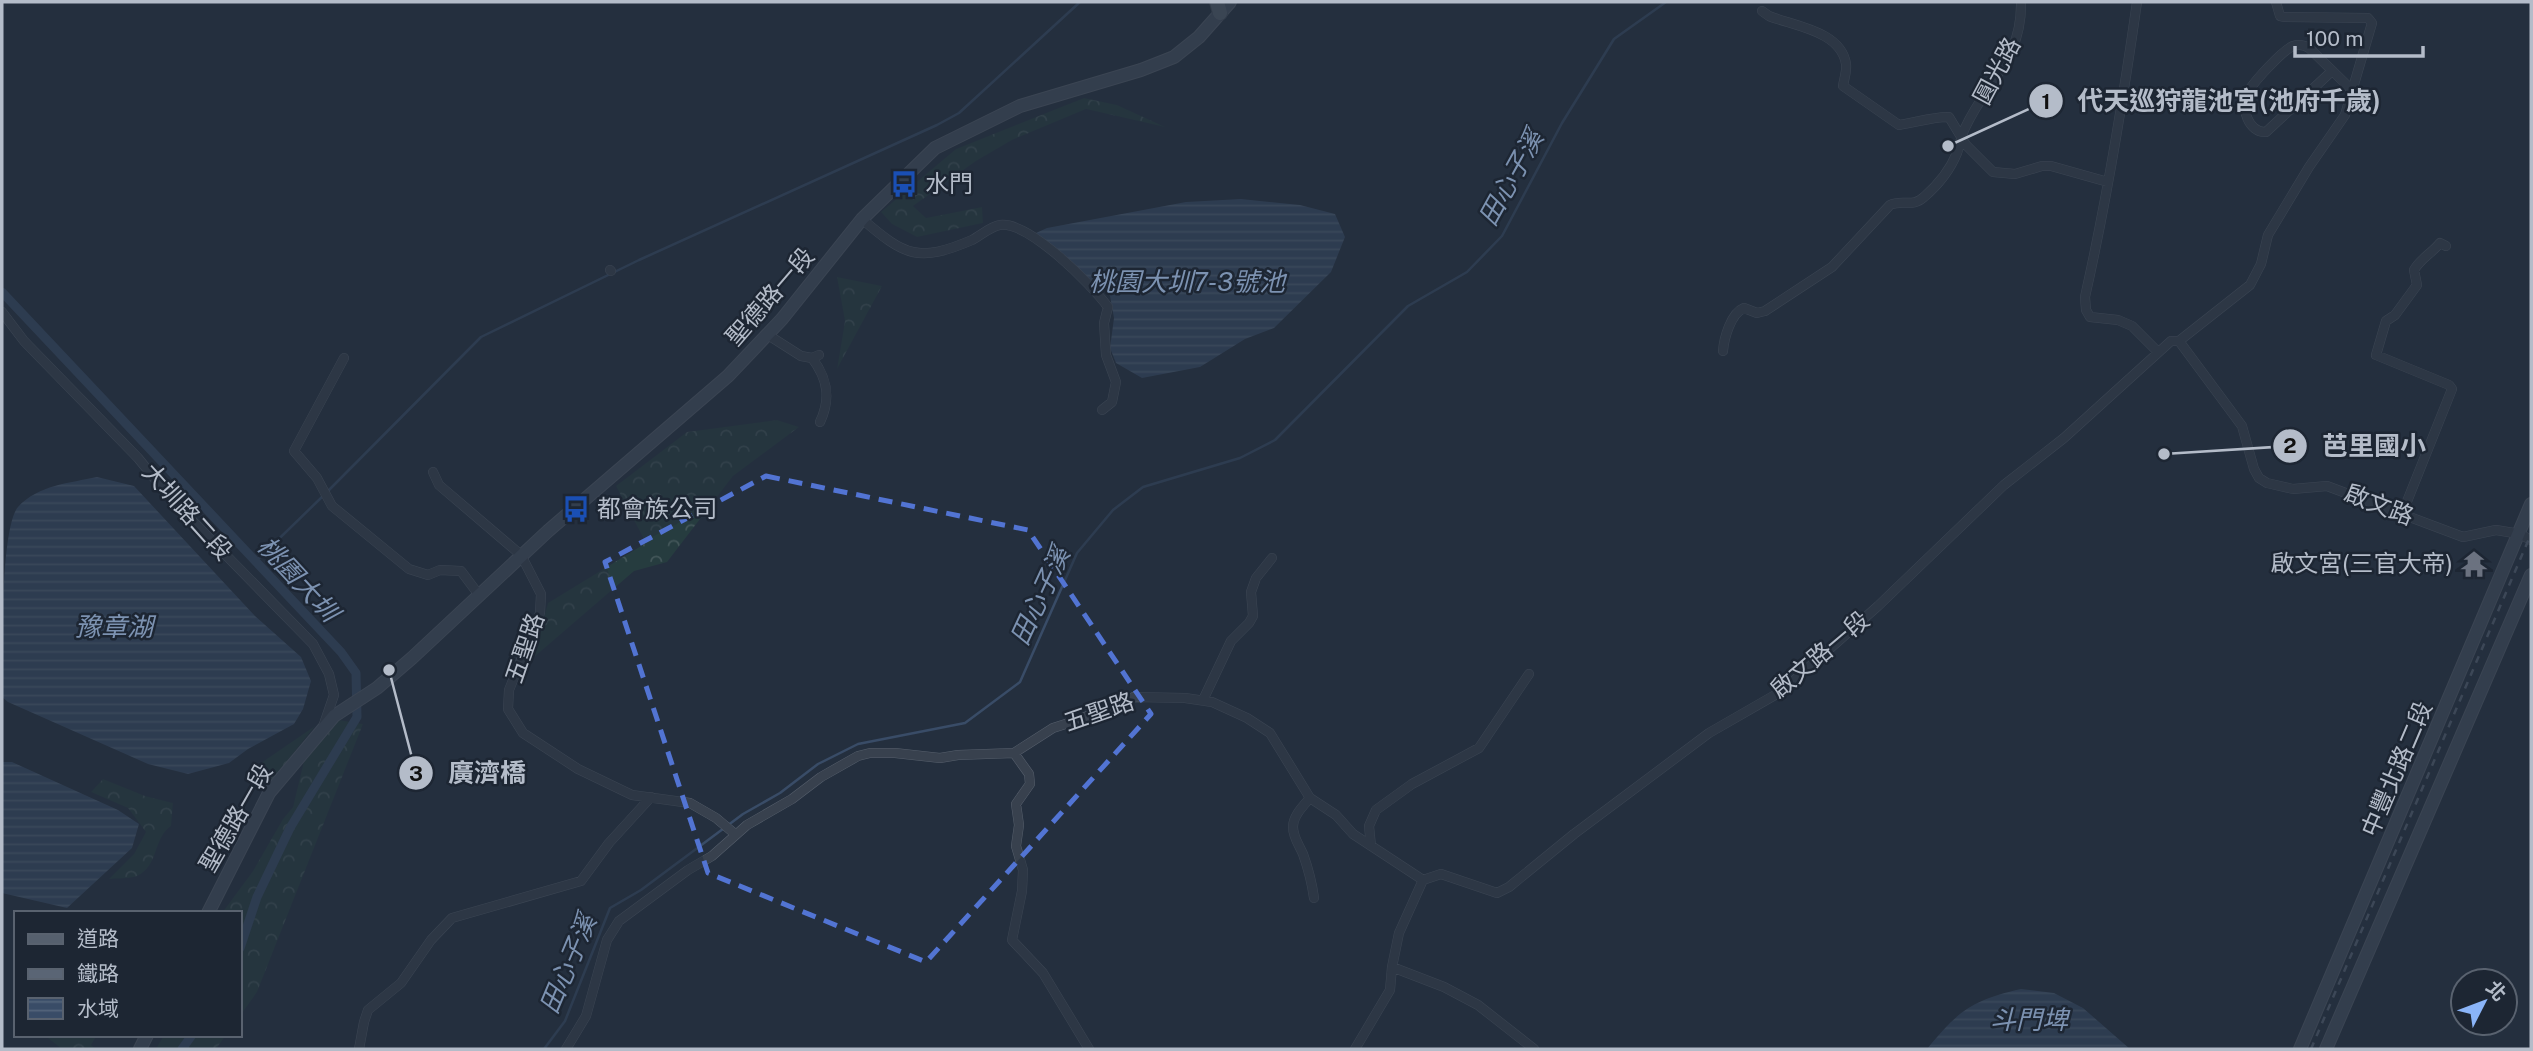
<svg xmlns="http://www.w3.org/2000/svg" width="2533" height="1051" font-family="'Public Sans','Noto Sans TC',sans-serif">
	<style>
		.forest { fill: url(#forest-crowns) }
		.water { fill: url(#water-rules) }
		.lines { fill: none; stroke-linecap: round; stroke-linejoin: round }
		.stream { stroke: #394c67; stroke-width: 2.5 }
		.canal { stroke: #394c67; stroke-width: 9 }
		.street-casing { stroke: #565f6c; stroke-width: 10 }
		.secondary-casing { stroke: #565f6c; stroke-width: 14 }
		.primary-casing { stroke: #414a57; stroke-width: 16 }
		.street { stroke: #38414e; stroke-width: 9 }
		.secondary { stroke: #465061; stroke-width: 12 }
		.primary { stroke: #56606e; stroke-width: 14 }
		.rail { stroke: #5a6575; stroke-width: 2.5; stroke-dasharray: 7 7; stroke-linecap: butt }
		.marked { fill: none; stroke: #5274d3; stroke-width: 5; stroke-dasharray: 14 9; stroke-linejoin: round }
		.labels { text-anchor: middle; stroke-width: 5; stroke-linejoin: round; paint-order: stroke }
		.street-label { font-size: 24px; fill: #b4bcc9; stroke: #1d2633 }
		.poi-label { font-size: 24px; fill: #b4bcc9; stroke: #1d2633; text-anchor: start }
		.water-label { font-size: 26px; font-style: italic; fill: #7c92b1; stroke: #1d2633 }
		.leader { fill: none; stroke: #b4bcc9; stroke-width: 2.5 }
		.callout-dot { fill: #b4bcc9; stroke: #1d2633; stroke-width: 2.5 }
		.mark-label { font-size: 21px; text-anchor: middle; font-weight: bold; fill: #111 }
		.callout-label { font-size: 26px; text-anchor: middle; font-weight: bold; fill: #b4bcc9; stroke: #1d2633; stroke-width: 5; stroke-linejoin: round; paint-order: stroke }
	</style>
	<defs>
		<pattern id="forest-crowns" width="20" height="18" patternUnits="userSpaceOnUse" patternTransform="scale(1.75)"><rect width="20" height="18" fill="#263c3f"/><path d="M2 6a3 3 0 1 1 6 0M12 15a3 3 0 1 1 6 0" fill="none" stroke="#435659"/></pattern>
		<pattern id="water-rules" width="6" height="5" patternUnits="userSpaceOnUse" patternTransform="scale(1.75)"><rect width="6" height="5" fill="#394c67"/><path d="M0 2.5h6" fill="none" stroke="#53647b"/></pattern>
	</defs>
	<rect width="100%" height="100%" fill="#242f3e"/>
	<path class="forest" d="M1084,98L1117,105L1165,127L1086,109L1012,140L976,161L913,206L926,218L982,207L983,223L917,237L892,224L881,212L956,149Z
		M837,277L882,286L837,369L845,321Z
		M777,420L799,427L733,476L667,562L634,571L533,658L548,603L646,543L616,486L687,432Z
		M339,720L363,724L257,992L240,1016V913H222L253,871L283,819L293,807L304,761Z
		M315,726L264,790L245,774Z
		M103,779L145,796L173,803L171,826C153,838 159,866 137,876C130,879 117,878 109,879L134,854L146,832L128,808L91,792Z
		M44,1035H97L91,1045L96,1049H62Z
		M164,1035H226L216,1049H156Z"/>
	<path class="water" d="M1241,199L1300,205L1335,214L1345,237L1331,272L1274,328L1245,339L1200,367L1142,378L1116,363L1110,348L1114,318L1110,296L1036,233L1047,228L1186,202Z
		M97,477L134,486L255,616L301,657L311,681L303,709L294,724L248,749L229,763L188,774L148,764L8,702L2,697C2,663 0,528 18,507C38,485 70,483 97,477Z
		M2,762H12L118,810L139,824L132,848L67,908L2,893Z
		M2021,989L2054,993L2083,1008L2130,1049H1927C1958,1011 1972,1000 2021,989Z"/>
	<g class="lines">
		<path class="stream" d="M328,491L481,337L639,260L937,125L959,113L1080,2
			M255,562L323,496
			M544,1049L565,1021L610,908L641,890L743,814L780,793L818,764L858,744L965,723L1020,682L1077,553L1113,510L1143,487L1240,458L1275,440L1408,306L1467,272L1502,236L1562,123L1614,39L1666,2"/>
		<path class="canal" d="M2,292L341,652L356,673L357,717L290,828L257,897L240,948
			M182,1049L192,1035"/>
		<defs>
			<path id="street" d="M2137,2C2123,101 2107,199 2085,297L2086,310L2090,317L2118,320L2132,326L2158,352
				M1762,11L1769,16C1794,26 1841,31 1846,64C1847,71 1844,79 1843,86L1899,125C1914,123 1936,116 1949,117L1966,145L1993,172L2015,174L2042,166H2051L2108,182
				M2332,71L2266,132C2249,133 2240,108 2247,94C2252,83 2283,50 2293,46C2299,44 2304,45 2309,48L2352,90
				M862,219C905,256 918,263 972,240C980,236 991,226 1000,225C1029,221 1092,285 1108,307L1104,323L1106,355L1116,382L1112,402L1102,410
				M610,270L611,271
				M2,312L24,341L138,458L172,500L313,644L329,674L334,695L324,724
				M768,335L801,356L812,358L819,355
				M2179,341L2242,426L2254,469L2259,478L2267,483L2293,489L2327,486L2463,537L2496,530L2520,534L2531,540
				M1723,351C1724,338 1731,313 1744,308L1757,313L1765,311L1832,267L1890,205C1903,199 1912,208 1924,197C1938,185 1950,170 1957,153C1960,145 1961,136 1965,128C1987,80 2022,60 2021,2
				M344,358L294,451L317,478L332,506L409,569L428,575L440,570L461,571L479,595
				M812,358C828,379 831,399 820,422
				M433,472L439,485L521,555L541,594L540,613L509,690L508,709L523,733L578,769L632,795L690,803L716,818L735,834
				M2402,514L2452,389L2449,385L2376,355L2386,321L2395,315L2417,285L2414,270C2421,258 2431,254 2440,243L2446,246
				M1203,700L1231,641L1249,623L1253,616L1251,592L1256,578L1272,558
				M1014,753L1029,774L1030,784L1016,804L1019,825L1016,846L1023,870L1022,891L1012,940L1043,973L1089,1049
				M1310,798C1303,806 1293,816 1293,827C1293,837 1299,845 1303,854C1308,868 1312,883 1314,898
				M1371,846L1369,826L1376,810L1412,784L1479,748L1529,674
				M1423,880L1441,874L1497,893L1509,887L1574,834L1709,733L1782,691L1878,606L2004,485L2064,438L2171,341H2179L2250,285L2261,264L2268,235L2309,167L2345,115L2372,23L2368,18L2285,17L2280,16L2276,2
				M1392,967L1444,987L1478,1005L1534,1049
				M359,1049L364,1022L368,1010L401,983L431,940L452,918L581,881L609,843L651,797
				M566,1049L586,1016L607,940L619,921L688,870L712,856L747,825L792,799L821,777L858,756L870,753H895L940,758L958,755L1014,753L1053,728L1078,720L1134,697L1185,698L1212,702L1247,718L1270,733L1310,798L1336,815L1353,834L1423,880
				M1355,1049L1390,990L1392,967L1399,933L1423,880"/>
			<path id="secondary" d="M208,913L269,793L334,716L377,688L412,658L548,531L728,376L782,319L862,219L935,148L1020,106L1141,70L1174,57L1199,37L1230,2
				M140,1049L147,1035
				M2300,1049L2531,504
				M2326,1049L2531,575"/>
			<path id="primary" d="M1217,2L1220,13"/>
		</defs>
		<use href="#street" class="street-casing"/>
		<use href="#secondary" class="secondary-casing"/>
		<use href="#primary" class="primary-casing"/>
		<use href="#street" class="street"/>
		<use href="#secondary" class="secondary"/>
		<use href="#primary" class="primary"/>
		<path class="rail" d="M2311,1049L2531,534"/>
	</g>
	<path d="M0 0H2533V1051H0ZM766,476L1028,530L1151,714L926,962L708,873L605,562Z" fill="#242f3e" fill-opacity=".55" fill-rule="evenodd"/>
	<path class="marked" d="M766,476L1028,530L1151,714L926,962L708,873L605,562Z"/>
	<defs>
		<symbol id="bus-bare" viewBox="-9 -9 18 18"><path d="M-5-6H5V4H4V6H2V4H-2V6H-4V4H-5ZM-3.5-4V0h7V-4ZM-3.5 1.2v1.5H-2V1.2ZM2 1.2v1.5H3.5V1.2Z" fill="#1a4fb4" stroke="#1d2633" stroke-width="2.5" paint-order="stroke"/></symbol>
		<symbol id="temple-bare" viewBox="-9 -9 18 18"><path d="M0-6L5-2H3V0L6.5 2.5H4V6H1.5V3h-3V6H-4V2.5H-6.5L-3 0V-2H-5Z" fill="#6b7280" stroke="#1d2633" stroke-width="2.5" paint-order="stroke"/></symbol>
	</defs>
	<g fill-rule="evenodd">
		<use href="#bus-bare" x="885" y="165" width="38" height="38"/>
		<use href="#bus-bare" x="557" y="490" width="38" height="38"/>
		<use href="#temple-bare" x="2455" y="545" width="38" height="38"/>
	</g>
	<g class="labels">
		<g class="street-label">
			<text transform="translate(1997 71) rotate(-62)" y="8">圓光路</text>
			<text transform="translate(770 297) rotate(-49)" y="8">聖德路一段</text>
			<text transform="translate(2379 505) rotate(21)" y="8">啟文路</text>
			<text transform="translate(187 512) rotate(48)" y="8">大圳路二段</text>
			<text transform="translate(525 648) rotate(-71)" y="8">五聖路</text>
			<text transform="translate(1820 655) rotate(-40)" y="8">啟文路一段</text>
			<text transform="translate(1099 712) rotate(-19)" y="8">五聖路</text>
			<text transform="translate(2397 769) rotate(-67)" y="8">中豐北路二段</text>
			<text transform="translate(236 818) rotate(-60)" y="8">聖德路一段</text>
		</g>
		<g class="poi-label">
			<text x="925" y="192">水門</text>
			<text x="597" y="517">都會族公司</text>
			<text x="2453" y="572" text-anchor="end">啟文宮(三官大帝)</text>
		</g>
		<g class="water-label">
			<text transform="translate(1511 178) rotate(-61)" y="9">田心子溪</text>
			<text x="1187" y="291">桃園大圳7-3號池</text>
			<text transform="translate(298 579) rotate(47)" y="9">桃園大圳</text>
			<text transform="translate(1040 596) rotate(-65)" y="9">田心子溪</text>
			<text x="114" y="636">豫章湖</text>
			<text transform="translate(568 964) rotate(-67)" y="9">田心子溪</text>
			<text x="2029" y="1029">斗門埤</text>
		</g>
	</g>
	<path class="leader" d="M1948 146L2046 101M2164 454L2290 446M389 670L416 773"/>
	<g class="callout-dot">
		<circle cx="1948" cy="146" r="7"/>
		<circle cx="2164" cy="454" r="7"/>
		<circle cx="389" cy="670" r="7"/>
		<circle cx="2046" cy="101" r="18"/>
		<circle cx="2290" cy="446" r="18"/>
		<circle cx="416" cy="773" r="18"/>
	</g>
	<g class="mark-label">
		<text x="2046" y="109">1</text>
		<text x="2290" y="453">2</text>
		<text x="416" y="781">3</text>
	</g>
	<g class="callout-label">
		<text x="2229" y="110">代天巡狩龍池宮(池府千歲)</text>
		<text x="2374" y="455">芭里國小</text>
		<text x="487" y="782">廣濟橋</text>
	</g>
	<rect width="2533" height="1051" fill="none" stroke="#b4bcc9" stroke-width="7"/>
	<rect x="14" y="911" width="228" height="126" fill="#1d2633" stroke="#59626f" stroke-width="2"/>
	<rect x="28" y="934" width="35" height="10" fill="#56606e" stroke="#59626f" stroke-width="2"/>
	<text x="77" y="946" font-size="21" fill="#b4bcc9">道路</text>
	<rect x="28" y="969" width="35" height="10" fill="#5a6575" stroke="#59626f" stroke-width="2"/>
	<text x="77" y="981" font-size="21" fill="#b4bcc9">鐵路</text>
	<rect x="28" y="998" width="35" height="21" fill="url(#water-rules)" stroke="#59626f" stroke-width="2"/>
	<text x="77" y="1016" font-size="21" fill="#b4bcc9">水域</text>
	<g transform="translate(2484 1002) rotate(48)"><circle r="33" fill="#1d2633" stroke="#59626f" stroke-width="2"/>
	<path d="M0-5L12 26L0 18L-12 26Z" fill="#8ab4f8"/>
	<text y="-10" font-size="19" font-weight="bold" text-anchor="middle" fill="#b4bcc9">北</text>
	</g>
	<path d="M2295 46v10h128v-10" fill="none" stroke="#b4bcc9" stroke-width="3.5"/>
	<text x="2306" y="46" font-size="21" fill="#b4bcc9" stroke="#1d2633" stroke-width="5" paint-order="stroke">100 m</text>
</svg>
